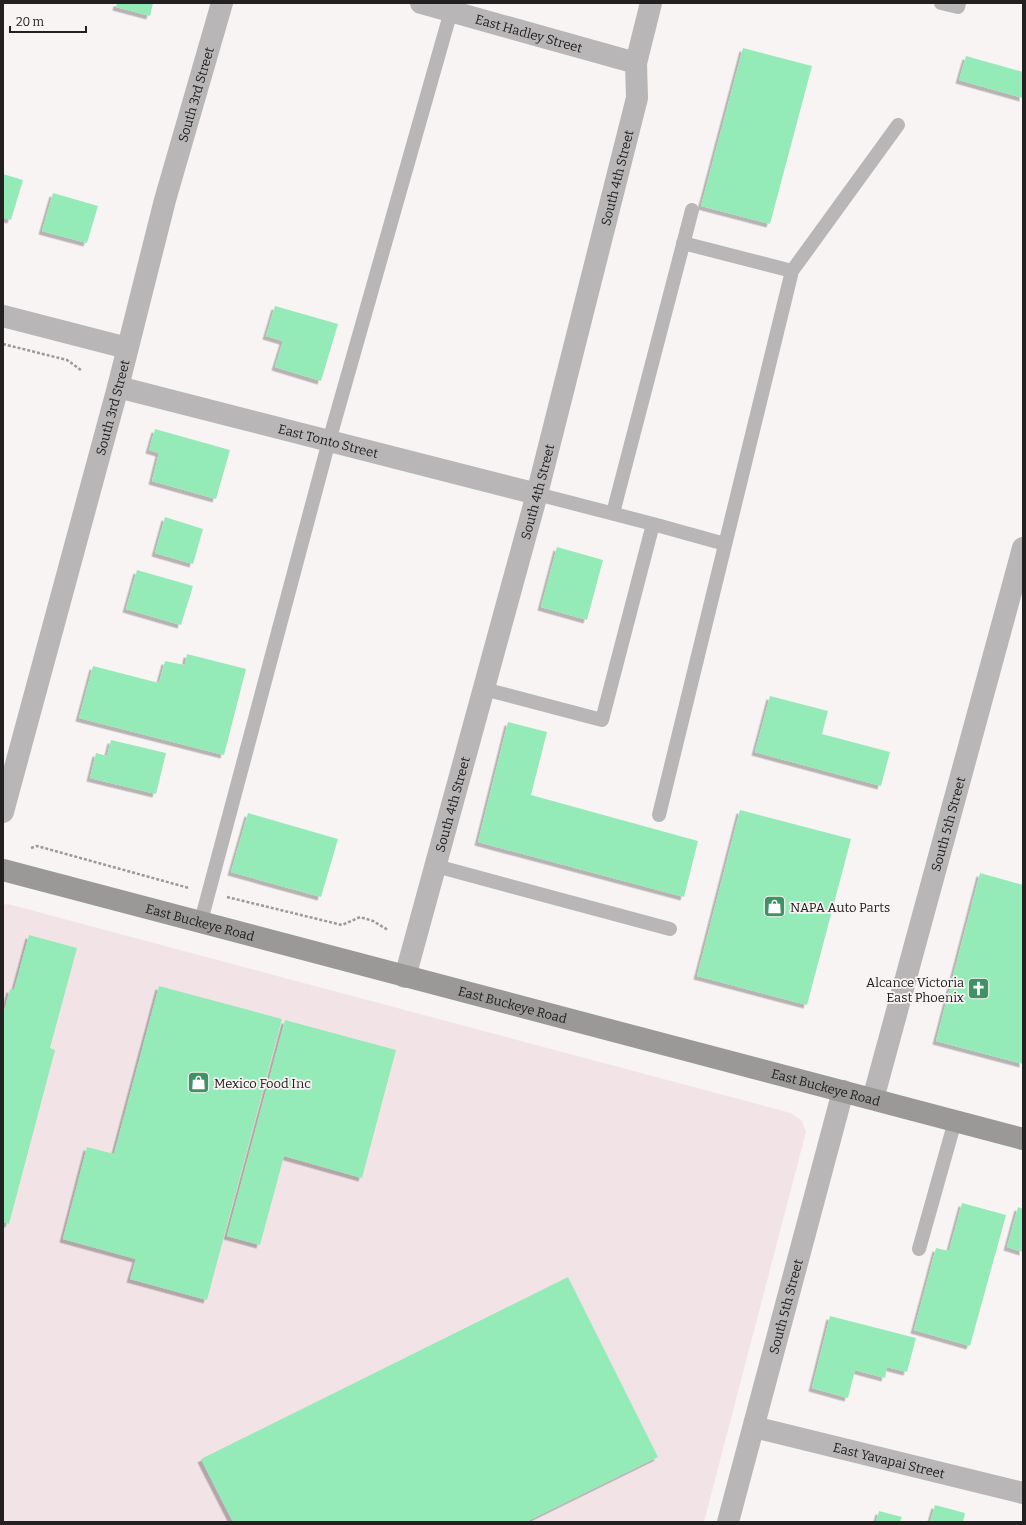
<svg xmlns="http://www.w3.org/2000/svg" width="1026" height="1525" font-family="Bitter,serif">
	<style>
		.built { fill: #f2e4e6 }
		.building { fill: #95ebb7; filter: url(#shadow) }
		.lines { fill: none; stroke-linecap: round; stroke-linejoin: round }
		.path { stroke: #9d9999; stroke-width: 2.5; stroke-dasharray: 3 2; stroke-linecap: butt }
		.lane { stroke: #b8b6b7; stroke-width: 14 }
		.street { stroke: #b8b6b7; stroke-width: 22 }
		.secondary { stroke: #9b9898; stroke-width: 22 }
		.labels { text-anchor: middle; stroke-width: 3.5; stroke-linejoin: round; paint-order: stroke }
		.street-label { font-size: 13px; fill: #222020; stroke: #f9f4f4 }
		.poi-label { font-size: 13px; fill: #222020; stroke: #f9f4f4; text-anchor: start }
	</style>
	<defs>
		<filter id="shadow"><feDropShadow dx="-3.5" dy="3.5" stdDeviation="0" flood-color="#0004"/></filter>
	</defs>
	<rect width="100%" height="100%" fill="#f9f4f4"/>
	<path class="built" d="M8,904L791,1113L802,1121L806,1132L704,1522H3V905Z"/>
	<path class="building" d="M117,3H153L150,16L116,7Z
		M743,48L812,66L770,224L701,206Z
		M966,56L1023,72V98L959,80Z
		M3,174L23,180L11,220L3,218Z
		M53,193L98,206L87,243L42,231Z
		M275,306L338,324L321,381L275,367L283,341L266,336Z
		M155,429L230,450L216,499L152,481L159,453L149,450Z
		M165,517L203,529L193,564L155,553Z
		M557,547L603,560L587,620L541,607Z
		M137,570L193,586L181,625L126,609Z
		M187,654L246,669L224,755L79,718L93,666L159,683L165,661L185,665Z
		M770,696L828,711L822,734L890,752L881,786L755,752Z
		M508,722L547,732L531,795L698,841L684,897L478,842Z
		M111,740L166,753L156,794L90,778L96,753L107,756Z
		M740,810L851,839L807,1005L697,976Z
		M248,813L338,839L321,897L231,872Z
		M980,873L1023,885V1064L936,1041Z
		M29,935L77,948L50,1048L55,1050L9,1224L3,1222V1015L10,989L14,990Z
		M159,986L282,1019L207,1300L130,1279L136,1259L63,1239L87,1147L114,1154Z
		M285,1020L396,1050L362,1178L284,1156L260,1245L227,1236Z
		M962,1203L1006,1215L970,1346L914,1330L936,1248L949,1251Z
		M1018,1207L1023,1209V1252L1007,1247Z
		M568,1277L658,1457L526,1522H233L201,1459Z
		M830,1316L916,1338L907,1372L887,1367L885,1378L855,1370L848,1398L812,1388Z
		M935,1505L965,1513L963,1522H930Z
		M879,1511L902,1517L900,1522H876Z"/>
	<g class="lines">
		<path class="path" d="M3,344L67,360L81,370
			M31,848L37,846L189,888
			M227,897L342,925L360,917L373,921L388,930"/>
		<path class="lane" d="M941,3L958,7L959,3
			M683,243L792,271
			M613,513L692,210
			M653,524L725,544
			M484,689L602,720L653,524L537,494
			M659,815L792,271L898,125
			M436,866L670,929
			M201,921L329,441L453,4
			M919,1249L955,1121"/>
		<g class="street">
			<path id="s1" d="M421,3L636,63"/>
			<path d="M3,316L127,348"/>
			<path id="s2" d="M118,387L537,494"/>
			<path id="s3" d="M3,812L118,387L165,200L222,3"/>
			<path id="s4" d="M405,977L537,494L637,98L636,63L651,3"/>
			<path id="s5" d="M873,1099L1023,548"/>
			<path id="s6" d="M754,1427L1023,1493"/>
			<path id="s7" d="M728,1522L843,1091"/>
		</g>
		<path class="secondary" id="s8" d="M3,870L1023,1139"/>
	</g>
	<defs>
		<symbol id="shop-square" viewBox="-11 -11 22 22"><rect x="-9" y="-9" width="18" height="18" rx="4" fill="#3f9265" stroke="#f9f4f4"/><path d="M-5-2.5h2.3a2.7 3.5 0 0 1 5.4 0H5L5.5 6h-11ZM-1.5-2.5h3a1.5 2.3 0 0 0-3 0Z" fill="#fff"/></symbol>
		<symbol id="church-square" viewBox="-11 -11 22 22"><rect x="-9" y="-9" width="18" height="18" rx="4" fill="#3f9265" stroke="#f9f4f4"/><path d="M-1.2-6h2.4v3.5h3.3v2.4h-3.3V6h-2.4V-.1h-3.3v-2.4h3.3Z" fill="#fff"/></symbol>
	</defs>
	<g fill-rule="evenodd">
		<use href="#shop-square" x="762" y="894" width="25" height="25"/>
		<use href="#church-square" x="966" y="976" width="25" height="25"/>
		<use href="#shop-square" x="186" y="1070" width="25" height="25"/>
	</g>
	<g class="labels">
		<g class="street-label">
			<text dy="5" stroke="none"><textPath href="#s1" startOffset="112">East Hadley Street</textPath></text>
			<text dy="5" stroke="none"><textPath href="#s3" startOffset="743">South 3rd Street</textPath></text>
			<text dy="5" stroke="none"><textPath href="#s4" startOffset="827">South 4th Street</textPath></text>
			<text dy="5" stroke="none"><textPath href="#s3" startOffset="419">South 3rd Street</textPath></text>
			<text dy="5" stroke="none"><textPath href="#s2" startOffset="217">East Tonto Street</textPath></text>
			<text dy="5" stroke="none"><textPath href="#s4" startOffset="503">South 4th Street</textPath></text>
			<text dy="5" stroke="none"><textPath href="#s4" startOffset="179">South 4th Street</textPath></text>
			<text dy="5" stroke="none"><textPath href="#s5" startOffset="285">South 5th Street</textPath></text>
			<text dy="5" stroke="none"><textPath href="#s8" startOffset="204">East Buckeye Road</textPath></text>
			<text dy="5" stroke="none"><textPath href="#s8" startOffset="527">East Buckeye Road</textPath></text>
			<text dy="5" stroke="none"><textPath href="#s8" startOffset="851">East Buckeye Road</textPath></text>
			<text dy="5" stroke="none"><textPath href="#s7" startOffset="223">South 5th Street</textPath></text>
			<text dy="5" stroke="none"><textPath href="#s6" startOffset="139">East Yavapai Street</textPath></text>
		</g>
		<g class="poi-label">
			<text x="790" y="912">NAPA Auto Parts</text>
			<text x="964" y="987" text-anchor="end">Alcance Victoria<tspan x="964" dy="15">East Phoenix</tspan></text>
			<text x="214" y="1088">Mexico Food Inc</text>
		</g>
	</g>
	<rect width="1026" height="1525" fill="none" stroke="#222020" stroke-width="8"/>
	<path d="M10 26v6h76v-6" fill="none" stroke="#222020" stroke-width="2"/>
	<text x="16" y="26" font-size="12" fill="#222020" stroke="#f9f4f4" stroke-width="3" paint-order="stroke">20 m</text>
</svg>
